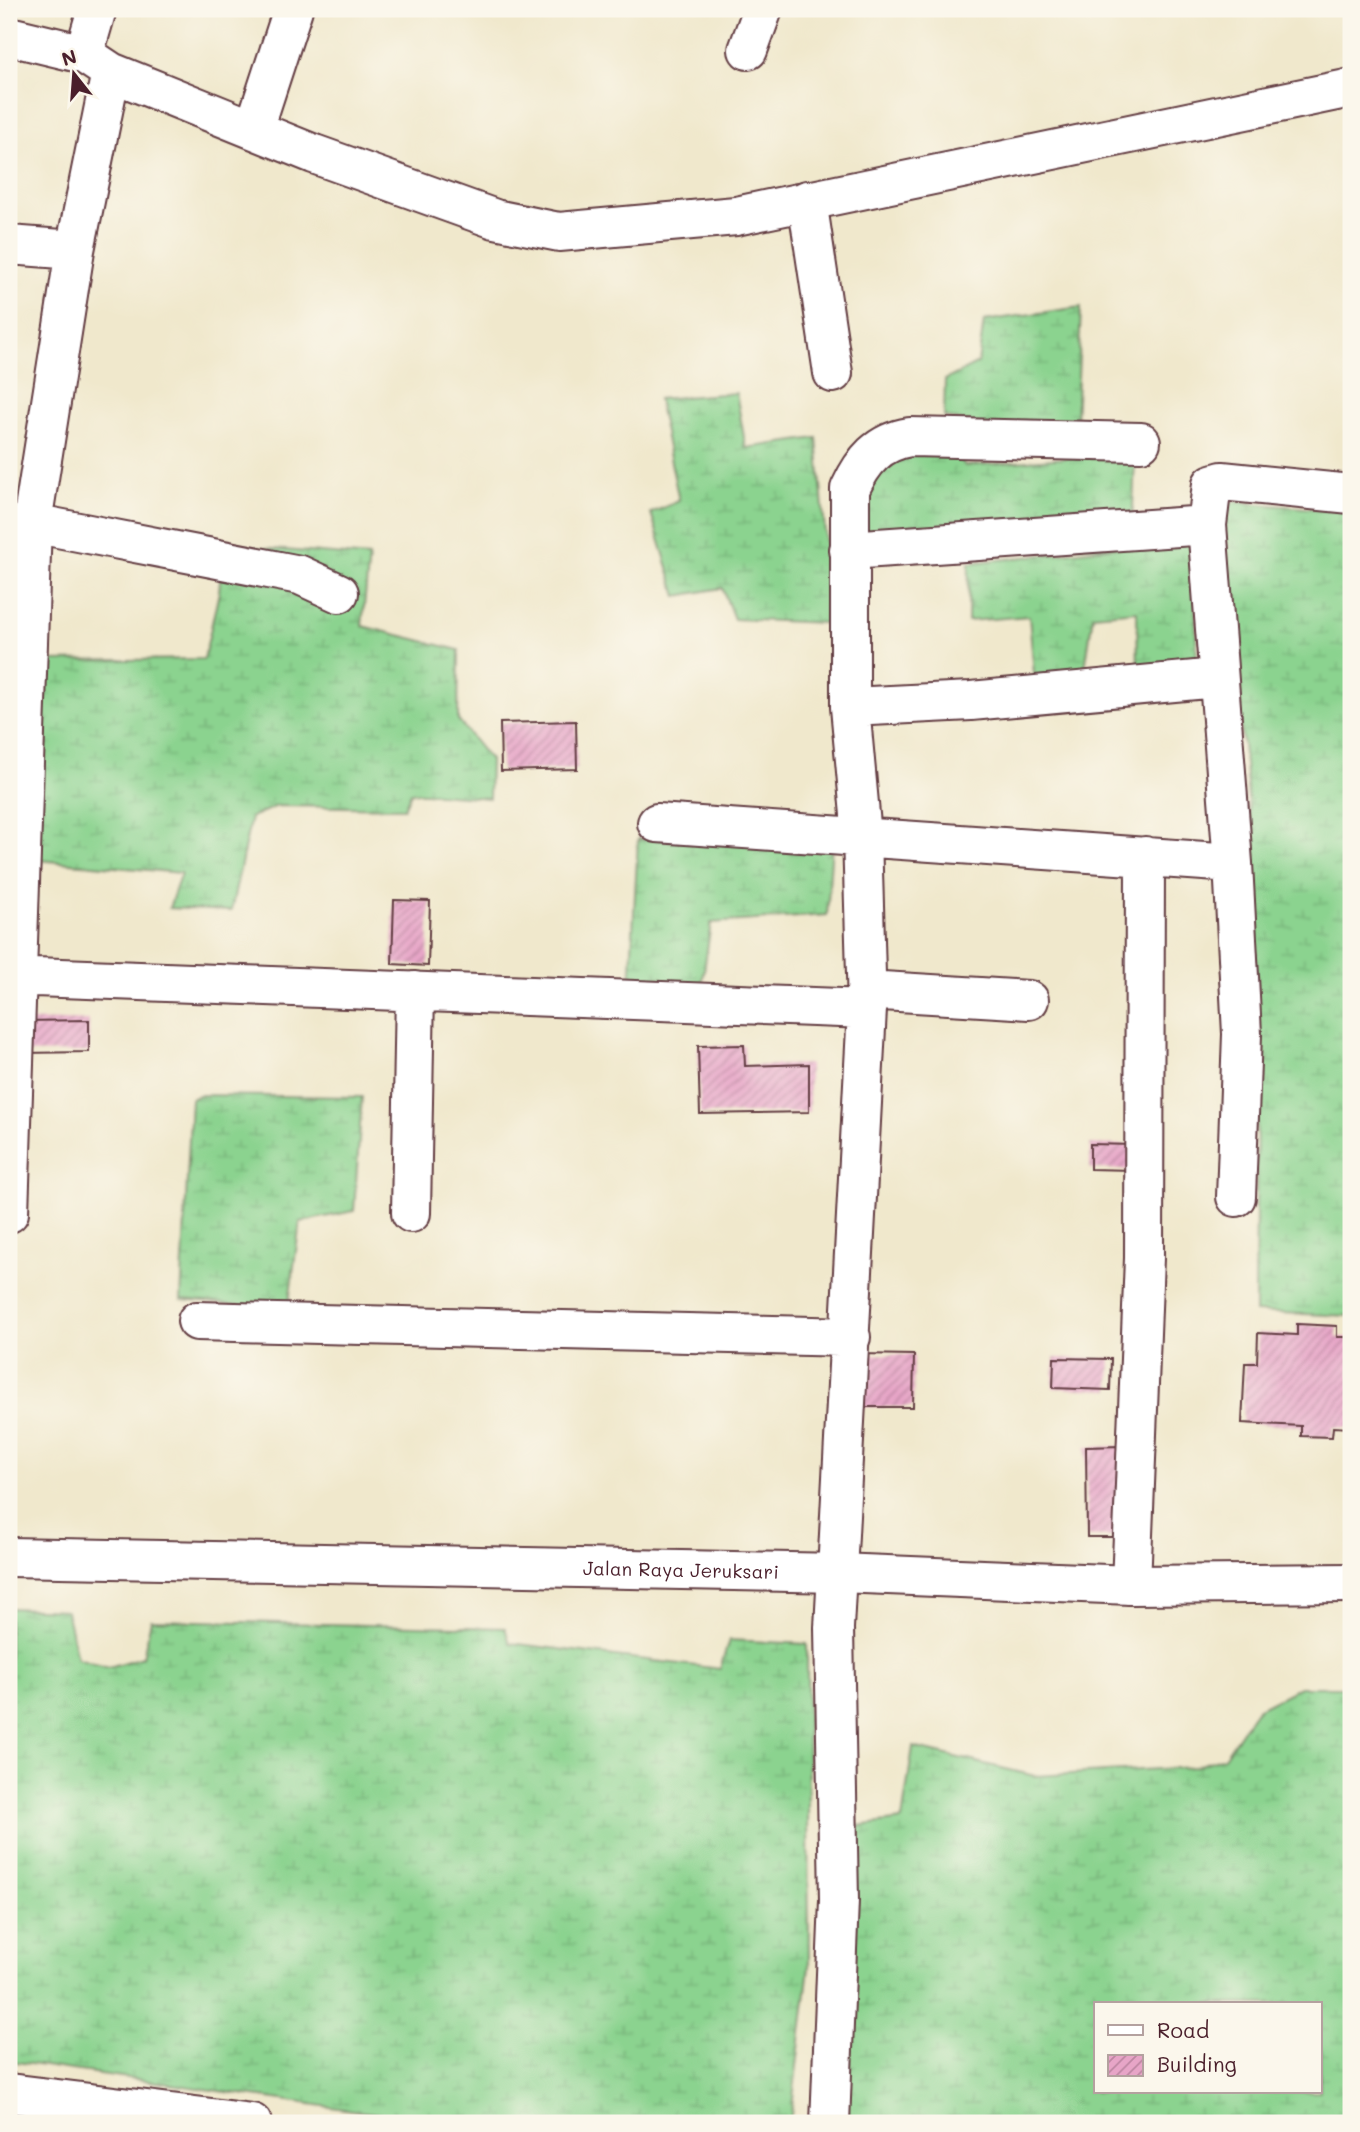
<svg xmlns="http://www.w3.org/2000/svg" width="1360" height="2132" font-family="Mali,sans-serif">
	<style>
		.wetland { fill: url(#wetland-marsh); stroke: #6a795d; stroke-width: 2; fill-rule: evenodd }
		.building { fill: url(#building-hatch) }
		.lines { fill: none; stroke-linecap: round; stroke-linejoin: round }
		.minor-casing { stroke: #633d43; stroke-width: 42 }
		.tertiary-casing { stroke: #633d43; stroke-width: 42 }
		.minor { stroke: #fff; stroke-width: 38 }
		.tertiary { stroke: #fff; stroke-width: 38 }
		.labels { text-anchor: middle; stroke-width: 6; stroke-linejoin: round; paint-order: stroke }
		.street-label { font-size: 19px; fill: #4a1f2b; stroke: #fbf7ec }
	</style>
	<defs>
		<pattern id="wetland-marsh" width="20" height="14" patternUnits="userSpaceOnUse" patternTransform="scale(1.75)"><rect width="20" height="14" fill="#8bd38f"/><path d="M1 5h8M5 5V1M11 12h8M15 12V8" fill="none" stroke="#79b57c"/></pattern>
		<pattern id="building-hatch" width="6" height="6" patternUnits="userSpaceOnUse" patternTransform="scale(1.75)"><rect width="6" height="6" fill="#e7a5c7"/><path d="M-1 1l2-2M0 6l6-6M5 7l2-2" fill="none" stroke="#bd86a2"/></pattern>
	</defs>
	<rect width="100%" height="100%" fill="#fbf7ec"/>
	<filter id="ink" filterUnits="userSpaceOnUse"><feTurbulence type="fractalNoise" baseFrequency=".0143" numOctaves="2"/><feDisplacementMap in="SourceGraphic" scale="14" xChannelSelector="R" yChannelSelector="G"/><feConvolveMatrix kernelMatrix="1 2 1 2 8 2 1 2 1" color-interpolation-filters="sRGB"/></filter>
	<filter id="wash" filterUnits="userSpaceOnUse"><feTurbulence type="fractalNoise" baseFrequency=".00686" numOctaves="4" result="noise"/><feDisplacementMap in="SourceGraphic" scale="28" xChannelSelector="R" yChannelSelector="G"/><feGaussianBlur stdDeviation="1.57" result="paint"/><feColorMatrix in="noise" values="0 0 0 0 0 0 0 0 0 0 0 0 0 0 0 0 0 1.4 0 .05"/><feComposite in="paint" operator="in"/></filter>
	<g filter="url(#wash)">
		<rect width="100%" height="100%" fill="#f0e8cc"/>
		<path class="wetland" d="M1081,307L1076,424L986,426L944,417L945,380L978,363L984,321Z
			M736,393L746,448L817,438L828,568L825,623L734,619L722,588L677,596L651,513L679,501L658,399Z
			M895,447L956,451L965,466L1078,457L1135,459L1132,530L1194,542L1197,672L1138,675L1137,611L1093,615L1083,682L1035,685L1029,616L968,621L969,563L1117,547L860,541L870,464Z
			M1224,501L1351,512V1316L1255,1312C1256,1137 1262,961 1247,786C1239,690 1220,598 1224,501Z
			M223,545L369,557L362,626L459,650L458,720L490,760L489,798L411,792L404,808L277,806L251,817L231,911L169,908L181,873L38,860L40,748L48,661L204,659L219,592Z
			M638,839L832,844L827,915L711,923L702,984L630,987Z
			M199,1095L362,1097L354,1211L300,1222L288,1309L181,1300L191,1099Z
			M9,1608L66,1610L77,1658L109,1667L143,1657L151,1620L505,1628L510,1643L720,1669L729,1640L807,1644L809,1967L790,2123H442L9,2061Z
			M1300,1687H1351V2123H843L859,1826L902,1820L913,1747L1035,1776L1194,1767L1224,1757L1257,1709ZM1096,2004H1320V2092H1096Z"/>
		<g id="blocks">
			<path class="building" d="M576,721L577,769L501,771L500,723Z
				M394,900L430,901L428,966L392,964Z
				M89,1020V1052L23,1053V1021Z
				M744,1045L745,1066L809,1064V1112L700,1114L698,1046Z
				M1090,1144L1134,1145L1133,1170L1090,1169Z
				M1297,1324L1337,1326V1337H1351V1428L1333,1427L1332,1437L1301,1436V1426L1242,1423L1245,1363H1257L1258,1333L1297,1335Z
				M859,1354L914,1355L913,1407H858Z
				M1054,1358L1111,1359L1110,1390L1053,1388Z
				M1121,1446L1122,1537H1087L1086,1447Z
				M1347,1623H1351V1643H1346Z"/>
		</g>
	</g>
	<g filter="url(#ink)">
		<use href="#blocks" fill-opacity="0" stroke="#633d43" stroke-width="2"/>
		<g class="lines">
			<defs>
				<path id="minor" d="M9,36L84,54
					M748,50L763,9
					M111,72L314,154L495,219L559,232L736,216L1351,88
					M254,129L293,9
					M807,200L833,373
					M9,245L75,250
					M32,523L300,575L339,593
					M849,550L1207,525
					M850,707L971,701L1217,678
					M657,823L1233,863
					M9,976L867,1009
					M866,990L1029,1000
					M1236,1197L1242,1034L1233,863L1207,525L1212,484L1222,481L1351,494
					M9,1213L32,523L75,250L111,72L84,54L97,9
					M411,1213L415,991
					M197,1321L851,1337
					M1131,1585L1144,1258L1145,856
					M9,2093L252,2123
					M830,2123L839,1900L834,1628L867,1009L862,836L850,707V489C863,461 878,442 910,437L1141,442"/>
				<g id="tertiary">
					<path id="s1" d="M9,1557L839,1573L1131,1585L1351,1583"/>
				</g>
			</defs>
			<use href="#minor" class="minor-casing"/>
			<use href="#tertiary" class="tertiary-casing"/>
			<use href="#minor" class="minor"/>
			<use href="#tertiary" class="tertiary"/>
		</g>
	</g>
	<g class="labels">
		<g class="street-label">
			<text dy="7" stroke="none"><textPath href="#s1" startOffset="672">Jalan Raya Jeruksari</textPath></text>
		</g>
	</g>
	<rect width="1360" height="2132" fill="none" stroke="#fbf7ec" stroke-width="35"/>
	<rect x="1094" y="2002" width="228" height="91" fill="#fbf7ec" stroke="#b4a19f" stroke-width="2"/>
	<rect x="1108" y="2025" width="35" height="10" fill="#ffffff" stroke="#b4a19f" stroke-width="2"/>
	<text x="1157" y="2038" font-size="21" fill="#4a1f2b">Road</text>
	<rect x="1108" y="2055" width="35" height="21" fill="url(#building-hatch)" stroke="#b4a19f" stroke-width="2"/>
	<text x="1157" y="2072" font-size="21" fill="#4a1f2b">Building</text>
	<g transform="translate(74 74) rotate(343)" stroke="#fbf7ec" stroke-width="5" paint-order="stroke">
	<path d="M0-5L12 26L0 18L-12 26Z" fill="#4a1f2b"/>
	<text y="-10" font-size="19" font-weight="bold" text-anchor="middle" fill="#4a1f2b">N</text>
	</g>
</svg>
